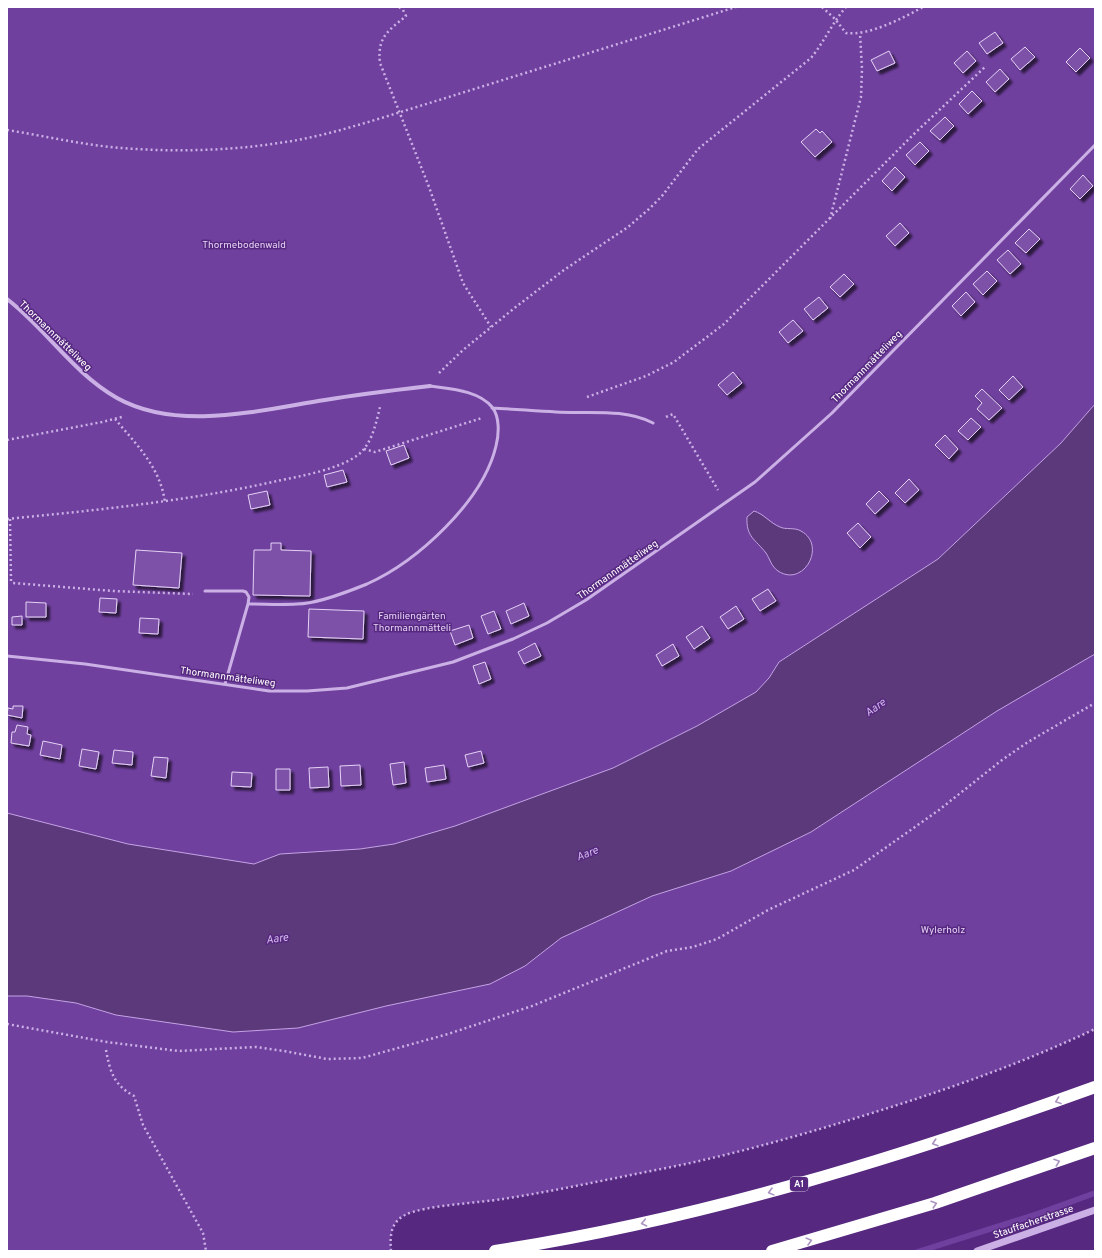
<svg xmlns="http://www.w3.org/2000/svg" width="1102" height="1258" font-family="Overpass,sans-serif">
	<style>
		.green { fill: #70409f }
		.water { fill: #5b397a; stroke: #c5a4e6 }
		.building { fill: #7e51a8; stroke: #e4d2f5; filter: url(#shadow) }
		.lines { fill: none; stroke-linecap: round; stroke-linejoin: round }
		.path { stroke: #cbb0e5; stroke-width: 2.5; stroke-dasharray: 2 3; stroke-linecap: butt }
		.service { stroke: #cbb0e5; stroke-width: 3 }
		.minor { stroke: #cbb0e5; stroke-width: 4 }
		.tertiary { stroke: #cbb0e5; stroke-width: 7 }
		.motorway { stroke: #fff; stroke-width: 12 }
		.oneway { stroke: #aa94c0 }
		.labels { text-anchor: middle; stroke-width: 3; stroke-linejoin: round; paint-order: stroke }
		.shield { fill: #562880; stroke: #ccbed9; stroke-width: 1 }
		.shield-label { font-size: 9px; font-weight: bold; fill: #fff }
		.park-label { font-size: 10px; fill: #e4d2f5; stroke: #562880 }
		.street-label { font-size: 10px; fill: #fff; stroke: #562880 }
		.water-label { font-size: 11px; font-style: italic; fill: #d4bbed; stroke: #562880 }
	</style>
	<defs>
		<filter id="shadow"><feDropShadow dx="3.5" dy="3.5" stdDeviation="1" flood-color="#0009"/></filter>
	</defs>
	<rect width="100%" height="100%" fill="#562880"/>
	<path class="green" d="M7,7H1095V404L1061,443L938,559L779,662L769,678L756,692L697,726L613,768L455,826L394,844L360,849L280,854L254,864L128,844L7,813Z
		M1095,654V1029C1027,1061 960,1085 888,1108C812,1132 735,1155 656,1170C605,1180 554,1191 503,1199C479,1203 425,1205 405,1215C390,1223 390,1236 391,1251H7V996H27L76,1003L116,1015L233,1032L298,1028L386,1006L525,966L561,938L652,896L731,871L811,832L997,711Z
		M1095,1190V1196L1041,1216L930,1251H911L1037,1211Z"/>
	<path class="water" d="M1095,404V654L997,711L811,832L731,871L652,896L561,938L525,966L490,984L386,1006L298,1028L233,1032L116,1015L76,1003L27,996H7V813L128,844L254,864L280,854L360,849L394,844L455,826L613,768L697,726L756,692L769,678L779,662L938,559L1061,443Z
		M754,511C764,514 770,523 780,527C786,530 794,527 801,531C827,545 804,588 778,571C771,566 770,559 766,553C755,539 746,537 747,517Z"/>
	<path class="building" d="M995,32L1003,43L987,54L979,43Z
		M1025,47L1035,57L1020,70L1011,59Z
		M1080,48L1090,58L1076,72L1066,62Z
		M889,51L895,63L877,71L871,60Z
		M967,51L976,61L963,73L954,63Z
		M1000,69L1009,79L995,92L986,82Z
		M972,91L982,101L968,114L959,104Z
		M945,117L954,126L940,140L930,131Z
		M816,129L820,133L822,131L832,142L815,157L801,142Z
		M920,142L929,151L915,165L906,155Z
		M895,167L905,177L892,191L882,181Z
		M1083,175L1093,186L1080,199L1070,189Z
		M900,223L909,233L895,246L886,236Z
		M1029,229L1040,239L1026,253L1015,243Z
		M1008,250L1021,264L1010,274L997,260Z
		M987,271L997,281L983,295L973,284Z
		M844,274L854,284L840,297L830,287Z
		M966,292L975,302L961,316L952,306Z
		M819,297L828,308L813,320L804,309Z
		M793,320L803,331L788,343L779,332Z
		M733,372L742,383L727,395L718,385Z
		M1013,376L1023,387L1009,400L999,390Z
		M982,389L1002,408L989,420L977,409L982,403L975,396Z
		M971,418L981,427L968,440L958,431Z
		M945,435L958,449L949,459L935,445Z
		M404,445L409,458L391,465L386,451Z
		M343,470L347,482L327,487L324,475Z
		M909,479L919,490L905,503L895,493Z
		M267,491L270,505L251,509L248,495Z
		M879,491L889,501L875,514L866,504Z
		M858,523L871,537L860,548L847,533Z
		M271,543H281V550L311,551L310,596L253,595L254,550H271Z
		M136,550L182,553L179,588L133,585Z
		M768,589L776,601L760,611L752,599Z
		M100,598L117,599L116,613L99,612Z
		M26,602L46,603V617H26Z
		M524,603L529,616L511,624L506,611Z
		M736,606L744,619L728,629L720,617Z
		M309,609L364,611L363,639L308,637Z
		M494,611L501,629L488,634L481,616Z
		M22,616V625H12V617Z
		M140,618L159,619L158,634L139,633Z
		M469,625L473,638L455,645L450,631Z
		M702,626L710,638L694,649L686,637Z
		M535,643L541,656L524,664L518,652Z
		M673,644L679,656L662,666L656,655Z
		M485,662L491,679L479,684L473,666Z
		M13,706H23L22,718L7,715L8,708L13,709Z
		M17,725L28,727L27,734L31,735L29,746L11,743L12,732H15Z
		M43,741L62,745L60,759L40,755Z
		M82,749L99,752L96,769L79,766Z
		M114,750L133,752L132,765L112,763Z
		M481,751L484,763L468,767L465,755Z
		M154,757L168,758L166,778L151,776Z
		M404,762L406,783L393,785L390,764Z
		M360,765L361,785L341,786L340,766Z
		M444,765L446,779L427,782L425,768Z
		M328,767L329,787L310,788L309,768Z
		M276,769H290V790H276Z
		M232,772L252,773L251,787L231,786Z"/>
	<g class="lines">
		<path class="path" d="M399,7L403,10L406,16C388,31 377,37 380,63L429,187L463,283L491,327
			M822,7L835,19L846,33C869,36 903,18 923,7
			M7,130C45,136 83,145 121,148C174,152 226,151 279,143C316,138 352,127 388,116L736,7
			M830,219L861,97L862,69L860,33
			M439,373L463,350L517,306L564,270L628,227L649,209L662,196L698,149L811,58C824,42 832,23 846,7
			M587,397L646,376L674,362L724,324L915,133L986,66
			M666,417L673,414L718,490
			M115,419C136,444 161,468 165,503
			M7,440L102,422L122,417
			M364,449L375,452L482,418
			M7,519C98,510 188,501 277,481C301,476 337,470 358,455C372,444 376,423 380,407
			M10,519L11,581L13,583L113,591L193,594
			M7,1024L107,1042L178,1051L256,1047L284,1051L327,1059L362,1058L448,1034L532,1006L667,951L693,947L717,939L768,910L854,870L939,810L1002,760L1028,742L1095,703
			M106,1050C110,1072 114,1085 134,1096L143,1125L203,1233L206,1251
			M391,1251C390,1236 390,1223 405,1215C425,1205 479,1203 503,1199C554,1191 605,1180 656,1170C735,1155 812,1132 888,1108C960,1085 1027,1061 1095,1029"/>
		<path class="service" d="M492,408C514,409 535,411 556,412C588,414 624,408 653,423
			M205,591H243L246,592L249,597L248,604L225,684
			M248,604C265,604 281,605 297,604C315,604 350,591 367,584C418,561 483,501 496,446C499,434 500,417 492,407C478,390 450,389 430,386
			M7,656L85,664L269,691H307L347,688L453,662L513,639L547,623L586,600L755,482L832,413L1095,145"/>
		<path class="minor" d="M7,299C46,329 73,373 117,398C178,432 260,410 325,400C360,394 395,390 430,386"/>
		<path class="tertiary" d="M977,1251L1095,1210"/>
		<path class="motorway" d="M495,1251C701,1219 899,1158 1095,1087
			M772,1251L935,1203L1095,1148"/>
	</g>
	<defs><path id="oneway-chevron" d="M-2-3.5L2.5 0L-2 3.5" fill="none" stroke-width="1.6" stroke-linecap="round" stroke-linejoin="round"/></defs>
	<g class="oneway">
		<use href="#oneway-chevron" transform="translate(1058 1101) rotate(160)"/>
		<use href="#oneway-chevron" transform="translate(935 1143) rotate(162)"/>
		<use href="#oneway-chevron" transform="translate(1057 1162) rotate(-19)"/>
		<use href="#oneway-chevron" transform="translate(771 1192) rotate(165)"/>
		<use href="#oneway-chevron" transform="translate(934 1204) rotate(-18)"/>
		<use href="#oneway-chevron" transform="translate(644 1223) rotate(168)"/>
		<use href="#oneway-chevron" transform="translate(809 1241) rotate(-15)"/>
	</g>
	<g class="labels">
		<rect class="shield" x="790" y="1177" width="18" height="14" rx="3"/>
		<g class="shield-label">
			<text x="799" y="1187">A1</text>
		</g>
		<g class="park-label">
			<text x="244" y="248">Thormebodenwald</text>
			<text x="412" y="619">Familiengärten<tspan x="412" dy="12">Thormannmätteli</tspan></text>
			<text x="943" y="933">Wylerholz</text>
		</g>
		<g class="street-label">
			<text transform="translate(56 335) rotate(44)" y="4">Thormannmätteliweg</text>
			<text transform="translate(866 366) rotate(-46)" y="4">Thormannmätteliweg</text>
			<text transform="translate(617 569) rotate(-35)" y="4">Thormannmätteliweg</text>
			<text transform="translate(228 676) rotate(8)" y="4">Thormannmätteliweg</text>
			<text transform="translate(1033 1221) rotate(-19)" y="4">Stauffacherstrasse</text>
		</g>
		<g class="water-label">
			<text transform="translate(875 707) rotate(-36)" y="4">Aare</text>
			<text transform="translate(587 853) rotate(-21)" y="4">Aare</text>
			<text transform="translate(277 938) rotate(-8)" y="4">Aare</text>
		</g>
	</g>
	<rect width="1102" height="1258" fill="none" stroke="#ffffff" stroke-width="16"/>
</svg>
